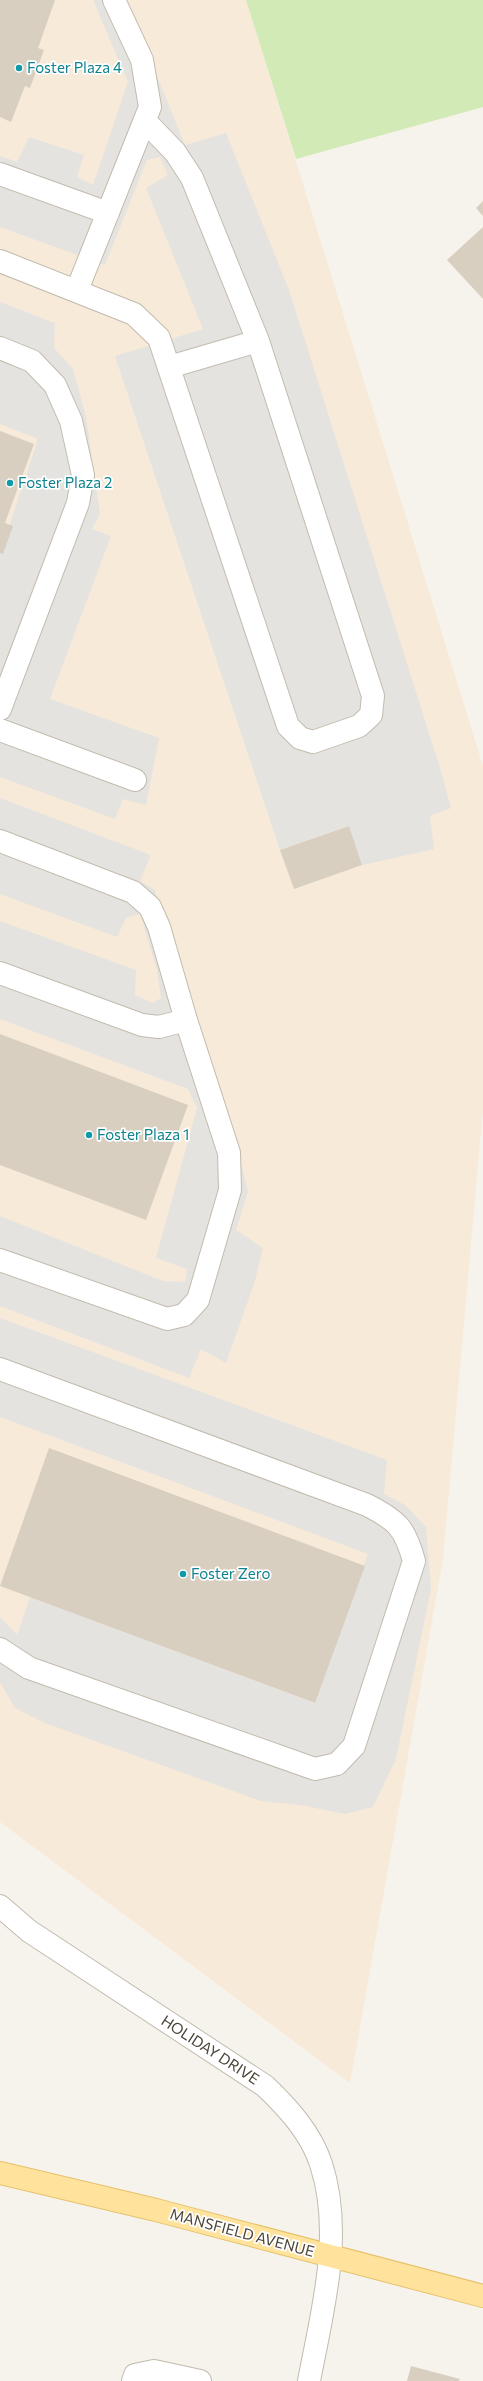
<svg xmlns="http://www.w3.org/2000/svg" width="483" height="2381" font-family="Commissioner,sans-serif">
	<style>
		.commercial { fill: #f7ead8 }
		.green { fill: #d2eab5 }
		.parking { fill: #e5e3e0 }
		.building { fill: #d8cfc1 }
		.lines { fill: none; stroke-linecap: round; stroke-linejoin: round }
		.minor-casing { stroke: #c2bbae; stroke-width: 24 }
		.major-casing { stroke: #e6c16a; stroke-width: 24 }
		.minor { stroke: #fff; stroke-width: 22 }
		.major { stroke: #ffe39c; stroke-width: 22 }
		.culture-dot { fill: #0f9aa8; stroke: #fff; stroke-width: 1.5 }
		.labels { text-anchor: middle; stroke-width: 3.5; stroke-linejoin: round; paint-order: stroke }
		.culture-label { font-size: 15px; fill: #0d838f; stroke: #fff; text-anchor: start }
		.street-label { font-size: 15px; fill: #4b4439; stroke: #fff }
	</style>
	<rect width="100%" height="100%" fill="#f6f3ec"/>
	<path class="commercial" d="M0,0H246L483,766V1109L443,1559L350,2083L0,1822Z"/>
	<path class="green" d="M246,0H483V107L296,159Z"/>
	<path class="parking" d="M93,0H126L185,145L226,133L289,290L441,771L451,808L430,816L434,849L362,865L348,826L280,850L115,356L203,329L146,188L168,175L160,157L147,160L105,265L0,227V156L17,162L29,137L84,155L77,177L93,185L128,82Z
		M0,302L55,323L54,348L73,369L86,417L100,514L92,529L111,536L50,699L159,738L146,805L123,799L115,819L0,777V554L38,439L0,424Z
		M0,798L151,855L140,881L155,890L234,1134L248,1192L236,1230L263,1248L255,1281L226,1363L201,1349L189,1378L0,1306V1216L163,1281L185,1282L187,1269L156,1258L197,1108L188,1089L0,1019V921L136,970L135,995L153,1003L161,998L157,970L140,914L126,918L117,937L0,894Z
		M0,1318L387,1460L384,1494L405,1505L426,1527L431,1589L396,1759L373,1807L345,1814L300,1805L261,1801L45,1723L15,1708L0,1682V1617L17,1635L30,1597L314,1703L368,1554L0,1417Z"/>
	<path class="building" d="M0,0H55L38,48L44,50L30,88L25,86L11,122L0,117Z
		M483,201V216L476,208Z
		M483,227V299L447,260Z
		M0,431L34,444L5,523L13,526L3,554L0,553Z
		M349,826L362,865L294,889L280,850Z
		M0,1034L188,1105L146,1220L0,1165Z
		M49,1448L365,1566L315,1703L0,1586Z
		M411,2366L460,2379L459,2381H407Z"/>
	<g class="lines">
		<defs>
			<path id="minor" d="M0,174L108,213
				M0,261L134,314L159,338L288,726L300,738L313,742L359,726L371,715L373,696L258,341L192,178L175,152L145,121
				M77,290L150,107L142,60L114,0
				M0,348L32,361L55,385L71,421L83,475L78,503L0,709
				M169,367L258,341
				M0,730L135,780
				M0,841L133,892L150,907L159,927L186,1020L229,1153L230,1190L198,1300L184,1315L167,1319L0,1260
				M0,973L142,1025L159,1027L186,1020
				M0,1369L367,1505C397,1520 405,1528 414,1561L354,1746L337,1764L315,1769L29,1668L0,1649
				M0,1906L29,1931L265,2086C288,2108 311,2133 321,2164C344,2234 322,2312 309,2381
				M133,2381L135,2375L154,2371L200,2381"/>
			<path id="major" d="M0,2173L156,2210L483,2296"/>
		</defs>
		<use href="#minor" class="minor-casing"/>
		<use href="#major" class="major-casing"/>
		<use href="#minor" class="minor"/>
		<use href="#major" class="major"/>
	</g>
	<g class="culture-dot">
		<circle cx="19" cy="68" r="4"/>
		<circle cx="10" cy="483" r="4"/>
		<circle cx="89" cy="1135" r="4"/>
		<circle cx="183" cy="1574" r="4"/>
	</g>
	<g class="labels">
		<g class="culture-label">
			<text x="27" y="73">Foster Plaza 4</text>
			<text x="18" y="488">Foster Plaza 2</text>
			<text x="97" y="1140">Foster Plaza 1</text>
			<text x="191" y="1579">Foster Zero</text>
		</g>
		<g class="street-label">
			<text transform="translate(210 2050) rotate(33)" y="5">HOLIDAY DRIVE</text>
			<text transform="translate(242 2233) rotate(15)" y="5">MANSFIELD AVENUE</text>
		</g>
	</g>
</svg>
